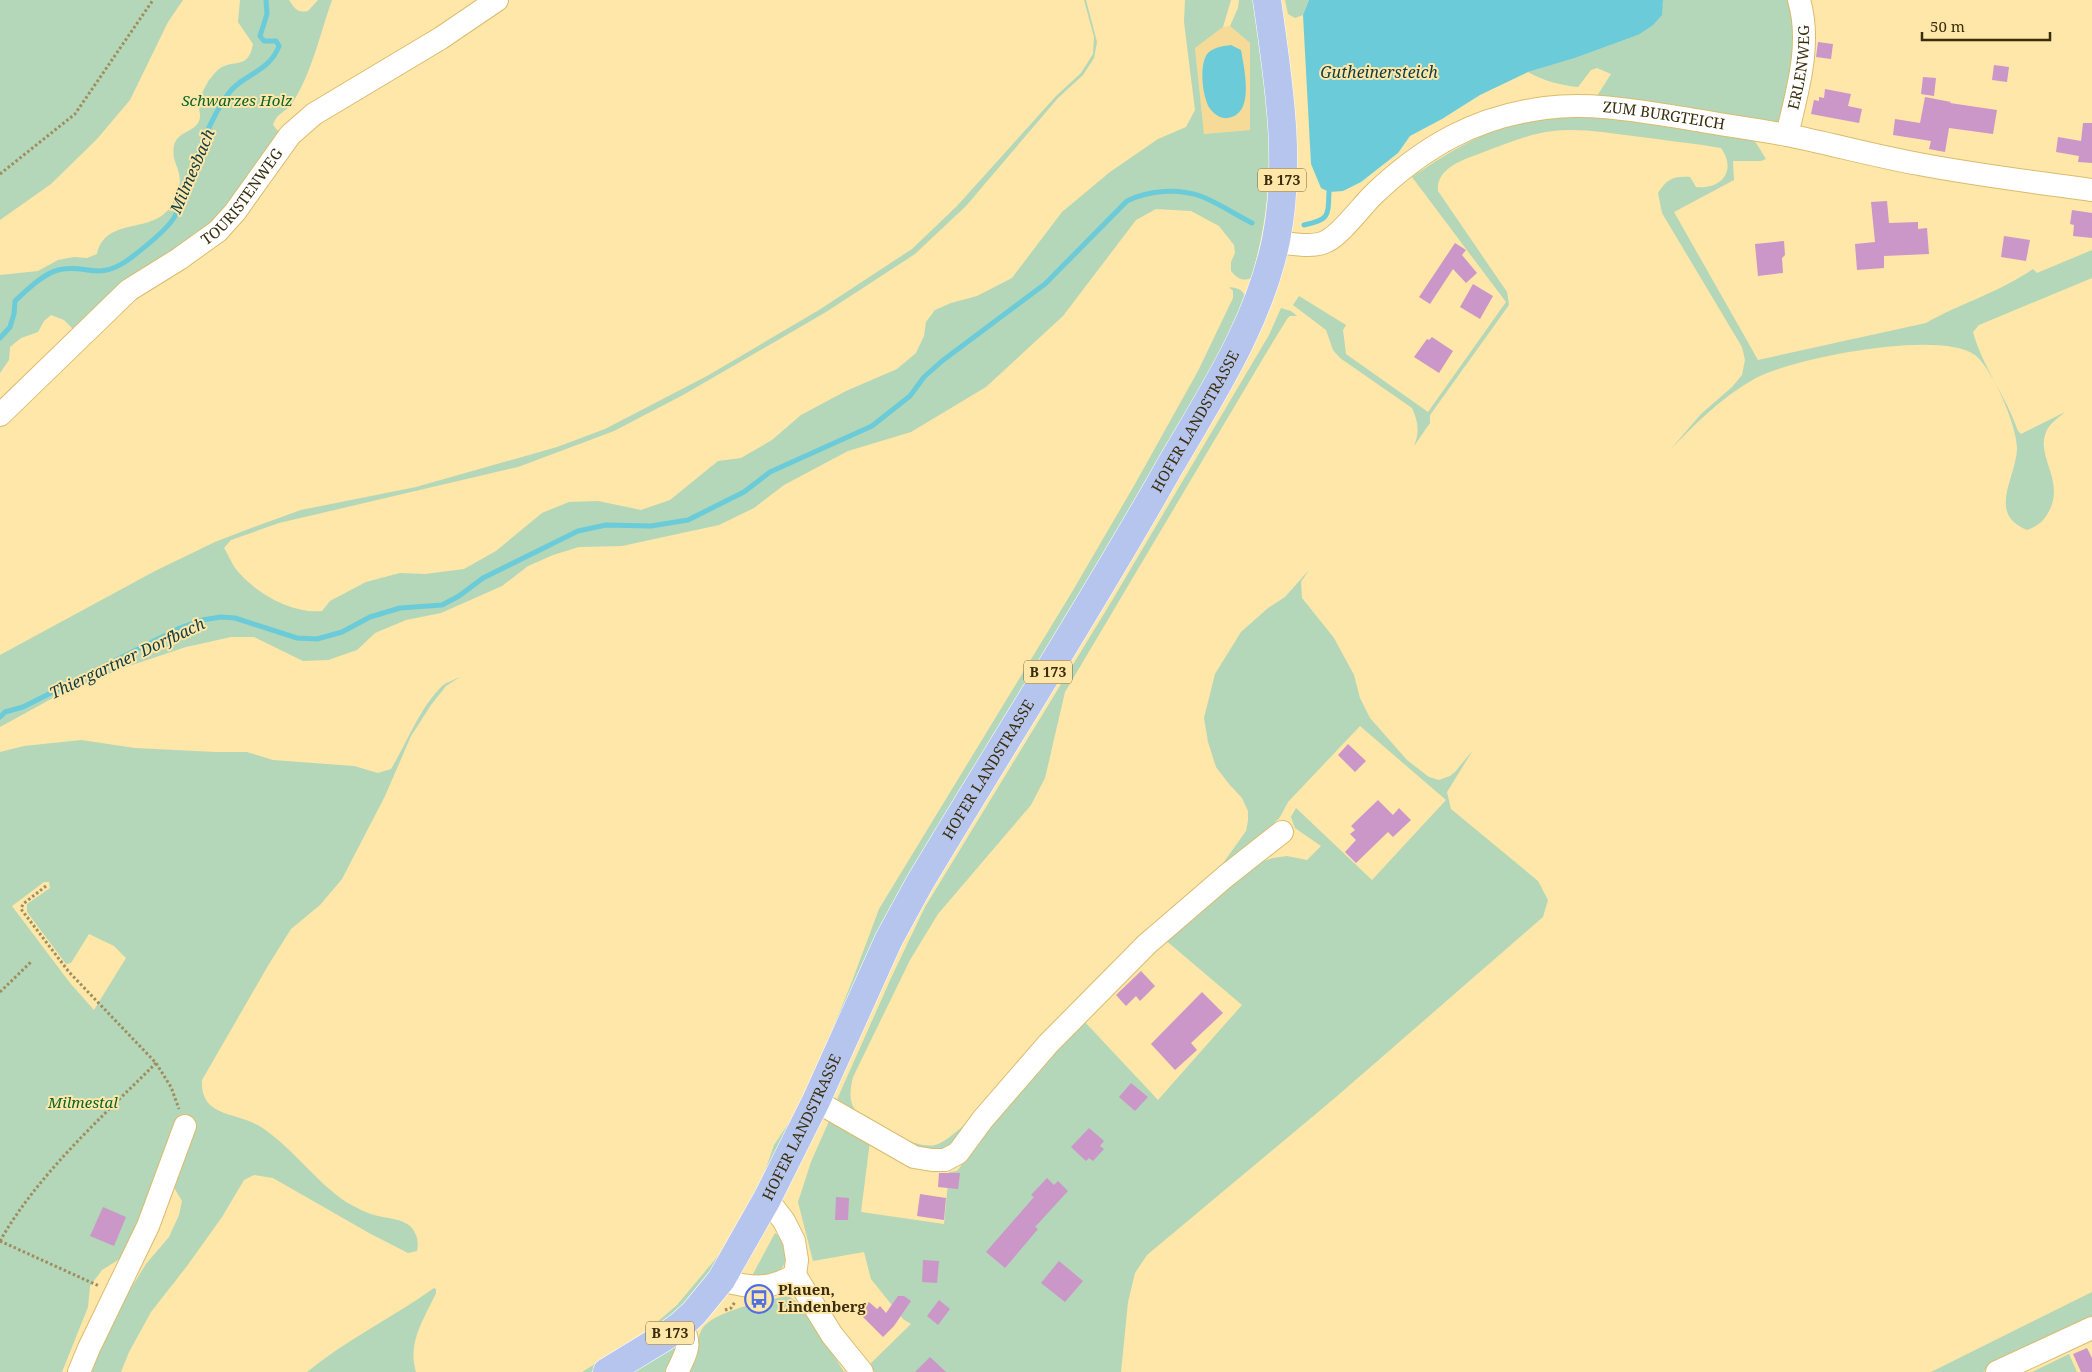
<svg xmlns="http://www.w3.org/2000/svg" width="2092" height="1372" font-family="'Noto Serif',serif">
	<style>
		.built { fill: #f6db98 }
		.green { fill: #b3d7b8; fill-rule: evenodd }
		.water { fill: #6bcbd9 }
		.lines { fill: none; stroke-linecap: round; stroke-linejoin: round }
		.stream { stroke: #6bcbd9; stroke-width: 5 }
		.building { fill: #cb96c8 }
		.minor-casing { stroke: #dabc6f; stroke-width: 24 }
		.major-casing { stroke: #fff; stroke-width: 29 }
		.path { stroke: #9f8d5d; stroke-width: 3; stroke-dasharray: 2.5 2.5; stroke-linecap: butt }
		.minor { stroke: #fff; stroke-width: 22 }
		.major { stroke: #b6c5ed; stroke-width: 28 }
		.labels { text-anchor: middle; stroke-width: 4; stroke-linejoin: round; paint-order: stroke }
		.shield { fill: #ffe6a9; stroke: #74643b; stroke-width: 1 }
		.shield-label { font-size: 14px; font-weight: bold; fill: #392d0c }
		.street-label { font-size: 15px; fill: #392d0c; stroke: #ffe6a9 }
		.park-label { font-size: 15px; font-style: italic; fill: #086428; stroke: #ffe6a9 }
		.poi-label { font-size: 15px; font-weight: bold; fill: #392d0c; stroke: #ffe6a9; text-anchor: start }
		.water-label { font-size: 16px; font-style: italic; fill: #0f3d43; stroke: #ffe6a9 }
	</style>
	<rect width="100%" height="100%" fill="#ffe6a9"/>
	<path class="built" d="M1230,26L1250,43V130L1204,134L1195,48L1223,27Z"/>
	<path class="green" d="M0,0H183L168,22L130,100L97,139L51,184L0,220Z
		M240,0H289C295,9 297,13 308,11L318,0H332C320,34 312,72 293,102C287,112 277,112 273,125L277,130L283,132L326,103L220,223L73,329L64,320L51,315L44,321L38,332L21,338L10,347L9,360L0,373V275L38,271L58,260L74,257L87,258L97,254C105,219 145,232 165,213C170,209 173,203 175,197C188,172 170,166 174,146C177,132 191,133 198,123C202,116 199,112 199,105C199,97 205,87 209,80C212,77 216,71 219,69C234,58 248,71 253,44L238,22Z
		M1084,0H1086L1097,42L1094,58L1083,75L1058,98L966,206L915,254L826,312L683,395L614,431L518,467L279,523L231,540L224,548C228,554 231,562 235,568C253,592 292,614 322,611L330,601L366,582L400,573L425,574L464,569L496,551L542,513L569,502L598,501L641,510L670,500L718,461L741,458L772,440L801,415L846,391L897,369L916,353L924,336L926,322L935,310L951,303L977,296L1012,278L1062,212L1110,172L1158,139L1186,127L1195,110L1184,22L1185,0H1231L1223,27L1195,48L1204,134L1250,130V43L1230,26L1238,8L1239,0H1258C1269,95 1280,184 1251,278C1242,282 1237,278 1231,271V262L1235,253L1234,245L1219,226L1191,211L1156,209L1136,220L1063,316L986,387L911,432L848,451L784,485L754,508L719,525L622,546L579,547L553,555L528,566L502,586L441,613L406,620L375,633L357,650L328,660L303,661L254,637H231L186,647L123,668L62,693L0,727V655L155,571L215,542L246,530L301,510L416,487L497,464L557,447L605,429L707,376L819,310L912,249L957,206L1056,96L1081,73L1093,54L1094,37Z
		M1285,0H1309L1303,15L1295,18L1288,14Z
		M1663,0H1805L1783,125L1597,96L1611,74L1597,68L1591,70L1578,87C1560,85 1544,81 1528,72L1575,58L1638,35L1663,4Z
		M1592,115L1753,138L1766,159L1761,161H1733L1734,180L1674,212L1758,360L1926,323C1961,303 2000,292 2033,269L2037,273L2092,250V278L1979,325L1973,332C1982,366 2006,396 2018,431L2021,434L2065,412C2057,419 2048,424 2045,435C2038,457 2062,479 2051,507C2045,520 2040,525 2027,530C2016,525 2007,519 2006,506C2004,490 2016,468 2017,450C2018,428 1993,369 1975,355C1940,329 1791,358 1754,379C1722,397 1695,424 1670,450L1701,414L1732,387L1742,375L1745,360L1742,347L1662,213L1658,193C1667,179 1673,176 1690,177L1696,187C1722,190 1737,170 1721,148C1692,143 1662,140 1633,136C1607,133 1580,128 1553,131C1527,134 1501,146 1476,155C1459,161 1436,170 1438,191L1507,292L1509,305L1430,415V423L1414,446C1420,432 1418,421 1412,408L1340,358L1333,350L1326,330L1293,305L1299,296L1346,325L1343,330L1346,354L1428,412L1506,302L1412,177C1447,153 1484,130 1527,121C1548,117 1570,116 1592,115Z
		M1229,287C1237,288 1243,289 1245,297L1233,331L842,1024L715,1274L647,1338L591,1372H582L642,1335L677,1305L723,1250L764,1174L774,1145L791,1120L819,1063L851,984L879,909L1072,592L1135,484L1198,371L1233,298V291Z
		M1281,308L1291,311L1297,316H1290L1287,319L1265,355L1065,692L1045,778L1031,805L938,914L910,960L853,1077C851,1085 849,1095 852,1104C857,1121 917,1150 935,1145C945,1142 953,1134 961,1128L1221,866L1246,831L1248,821V811L1242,798L1229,784L1216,767L1208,742L1204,718L1215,674L1241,632L1268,608L1285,597L1309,570L1301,582L1302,598L1334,638L1354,675L1360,698L1370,718L1407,760L1429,777L1439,780L1450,776L1455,772L1473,750L1447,792L1451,809L1538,881L1548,900L1543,917L1336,1097L1147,1255L1135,1273L1128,1302L1121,1372H875L868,1366L911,1324L903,1319L871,1279L864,1252L813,1261L798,1202L811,1162L829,1121L870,1141L861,1212L944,1224L949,1172L957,1171L1038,1066L1083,1020L1158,1100L1242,1005L1163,938L1249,866L1273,858L1287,856L1307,860L1321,846L1295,828L1291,817L1296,808L1372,880L1446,800L1360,726L1288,802L1280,817L968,1136L930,1156L835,1104L892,976L925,907L1110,604L1269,335Z
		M460,677L446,686L431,705L411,736L385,796L342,879L320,905L291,929L269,964L202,1080C200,1118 236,1111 261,1127C293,1148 315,1181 346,1202C355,1207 368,1214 378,1216C387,1218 402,1219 410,1226C417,1233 419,1242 417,1251L408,1253L369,1233L273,1178L254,1175L244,1180L222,1217L187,1266L151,1312L129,1352L121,1372H86L123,1301L146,1264L169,1237L179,1215L182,1201L173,1186L126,1255L102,1270L90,1286L88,1307L62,1372H0V752L24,746L81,740L135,748L215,752H247L273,760L354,766L378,773L391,769C408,741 419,709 442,686C447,682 454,680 460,677ZM44,882H49L50,888L27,904V912L66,964L71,963L89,934L114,946L126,958L94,1010L70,983L12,906Z
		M775,1233C791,1245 791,1271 768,1276C764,1278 757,1276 752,1276Z
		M434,1288L436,1289V1293C424,1319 407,1343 416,1372H307C346,1340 392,1318 434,1288Z
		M2092,1292V1319L1983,1372H1931Z
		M786,1296C804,1298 832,1356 845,1372H688C696,1358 695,1344 701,1331C710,1311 766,1301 786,1296Z
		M678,1345L673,1372H629Z
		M2069,1354L2077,1372H2032Z"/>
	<path class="water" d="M1309,0H1663L1662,15L1653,25L1638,35L1575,58L1528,72L1480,95L1442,119L1410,136L1398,153L1361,182L1343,191L1329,192L1321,188L1311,164L1303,15Z
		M1231,45L1241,50C1244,67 1254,110 1232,117C1224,120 1217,117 1211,110C1202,100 1198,61 1209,52C1215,47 1224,46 1231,45Z"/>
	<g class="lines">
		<path class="stream" d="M1304,225C1329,219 1328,218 1329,192
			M0,338L10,327L14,314L15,301C27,290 43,274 58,270C87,263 96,282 128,260C141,250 168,230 175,216C180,206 183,194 187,184C198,153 209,121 228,94C242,74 269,73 279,46L276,41H264L260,36L267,14L266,0
			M0,717L5,712L23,707L180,628L202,620L221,617L235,618L297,638L317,639L342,632L370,617L400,608L442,605L459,596L483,578L578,531L606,525L651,526L688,520L744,492L770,472L872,426L910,396L924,377L942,361L1045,284L1127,201C1149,190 1179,188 1203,197C1220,204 1236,215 1252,223"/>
	</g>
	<path class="building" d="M1818,42L1833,44L1831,59L1816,57Z
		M1994,65L2009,67L2007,82L1992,80Z
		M1923,77L1936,78L1934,96L1921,94Z
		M1825,89L1851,94L1848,106L1862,109L1859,123L1811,114L1814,100L1819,101V97L1824,98Z
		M1925,97L1951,102L1950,103L1997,110L1993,134L1949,128L1945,152L1929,149L1931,141L1893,135L1895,119L1920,123Z
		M2083,123H2092V163L2078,162L2079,156L2056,152L2058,137L2081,141Z
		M1887,201L1889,223L1918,222V229L1927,228L1929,254L1884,256V268L1857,270L1855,244L1875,242L1871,202Z
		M2072,210L2092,213V238L2073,236L2074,225L2070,224Z
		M2004,236L2030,240L2026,261L2001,257Z
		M1784,241L1785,255L1782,258L1783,273L1758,276L1755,244Z
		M1455,243L1466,250L1462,255L1477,273L1466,283L1453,269L1430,304L1419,297Z
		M1473,284L1493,296L1480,319L1460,307Z
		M1432,337L1453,351L1439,373L1414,357L1427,339L1429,340Z
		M1348,744L1366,761L1355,772L1338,755Z
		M1378,800L1393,815L1399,808L1411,820L1393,837L1388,832L1356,863L1345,852L1356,840L1350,834L1355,830L1351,826Z
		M1141,971L1155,986L1140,1001L1136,996L1126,1006L1116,995Z
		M1202,992L1223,1013L1191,1043L1197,1050L1175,1070L1151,1044Z
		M1131,1083L1148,1097L1135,1111L1119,1097Z
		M1089,1128L1104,1141L1100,1146L1104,1149L1093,1161L1089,1158L1086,1161L1071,1147Z
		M939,1173H960L958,1189L938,1187Z
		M1047,1178L1054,1185L1058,1181L1068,1191L1035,1227L1038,1229L1005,1268L986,1252L1034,1197L1031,1195Z
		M920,1194L946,1198L944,1220L917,1216Z
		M836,1197L849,1198L848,1220H835Z
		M103,1207L126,1217L114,1246L90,1236Z
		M923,1260L939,1261L937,1283L922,1282Z
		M1059,1261L1083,1281L1065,1302L1041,1283Z
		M898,1296H904L911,1301L894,1326L883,1337L859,1313L869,1302L877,1309L880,1306L886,1313Z
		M939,1300L950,1309L938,1325L927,1316Z
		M2087,1348L2092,1358V1372H2081L2073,1354Z
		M930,1357L946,1372H915Z"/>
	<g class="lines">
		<defs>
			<g id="minor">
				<path id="s1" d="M1787,135C1797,92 1812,44 1799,0"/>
				<path id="s2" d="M1275,242C1291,243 1312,249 1327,241C1341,234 1361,207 1373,195C1423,147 1475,117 1545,108C1592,102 1638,111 1684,118C1718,124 1753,129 1787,135C1831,144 1875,156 1919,164C1976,175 2034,182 2092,190"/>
				<path id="s3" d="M0,415L129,290L179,259L218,231L235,212L290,135L314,114L441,38L497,0"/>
				<path d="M816,1101L914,1157L932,1160H945L958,1153L983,1119L1048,1044L1147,944L1226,876L1282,832"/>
				<path d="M767,1199L784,1221L794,1241L797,1260L795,1275L832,1335L862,1372"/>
				<path d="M721,1280C750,1288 768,1291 795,1275"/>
				<path d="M79,1372L89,1348L148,1226L185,1126"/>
				<path d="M677,1372C686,1353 693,1345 681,1325"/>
				<path d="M1997,1372L2092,1328"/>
			</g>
			<g id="major">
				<path id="s4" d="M607,1372L666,1336L681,1325L694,1313L721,1280L767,1199L816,1101L889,939L919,884C1002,745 1090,608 1170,466C1212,394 1259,323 1276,240C1292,161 1278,79 1267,0"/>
			</g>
		</defs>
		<use href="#minor" class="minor-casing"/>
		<use href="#major" class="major-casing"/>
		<path class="path" d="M0,174L75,114L153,0
			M46,886L23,904L21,909L69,972L156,1063L171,1087L179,1109
			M0,992L32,961
			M0,1241C38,1174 102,1117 156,1063
			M0,1241L99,1286
			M725,1310L731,1308L735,1302"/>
		<use href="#minor" class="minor"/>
		<use href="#major" class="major"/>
	</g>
	<defs>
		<symbol id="bus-ring" viewBox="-11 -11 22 22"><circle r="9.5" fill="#ffe6a9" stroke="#4f6fe4" stroke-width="1.5"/><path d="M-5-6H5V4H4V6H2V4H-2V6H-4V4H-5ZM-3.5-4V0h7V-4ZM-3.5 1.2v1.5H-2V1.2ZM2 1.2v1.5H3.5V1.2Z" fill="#4f6fe4"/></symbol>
	</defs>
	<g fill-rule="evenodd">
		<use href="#bus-ring" x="743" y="1283" width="32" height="32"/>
	</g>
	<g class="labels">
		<g class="shield">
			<rect x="1258" y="168.5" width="48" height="23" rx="4"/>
			<rect x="1024" y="660.5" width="48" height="23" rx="4"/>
			<rect x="646" y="1321.5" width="48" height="23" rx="4"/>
		</g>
		<g class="shield-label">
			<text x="1282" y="185">B 173</text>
			<text x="1048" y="677">B 173</text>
			<text x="670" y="1338">B 173</text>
		</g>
		<g class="street-label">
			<text dy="5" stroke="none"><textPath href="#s1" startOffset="69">ERLENWEG</textPath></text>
			<text dy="5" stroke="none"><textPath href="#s2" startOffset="434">ZUM BURGTEICH</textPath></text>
			<text dy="5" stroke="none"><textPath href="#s3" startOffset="328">TOURISTENWEG</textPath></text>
			<text dy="5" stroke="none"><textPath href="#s4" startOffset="1130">HOFER LANDSTRASSE</textPath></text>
			<text dy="5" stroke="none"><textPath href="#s4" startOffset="725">HOFER LANDSTRASSE</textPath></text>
			<text dy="5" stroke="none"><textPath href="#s4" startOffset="321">HOFER LANDSTRASSE</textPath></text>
		</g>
		<g class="park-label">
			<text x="237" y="106">Schwarzes Holz</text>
			<text x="83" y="1108">Milmestal</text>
		</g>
		<g class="poi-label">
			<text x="778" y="1295">Plauen,<tspan x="778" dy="17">Lindenberg</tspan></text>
		</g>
		<g class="water-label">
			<text x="1379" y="78">Gutheinersteich</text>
			<text transform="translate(192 171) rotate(-67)" y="6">Milmesbach</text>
			<text transform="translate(127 658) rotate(-25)" y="6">Thiergartner Dorfbach</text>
		</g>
	</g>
	<path d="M1922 32v8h128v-8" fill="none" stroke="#392d0c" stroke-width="2.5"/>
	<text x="1930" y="32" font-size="15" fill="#392d0c" stroke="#ffe6a9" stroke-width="4" paint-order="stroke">50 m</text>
</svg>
